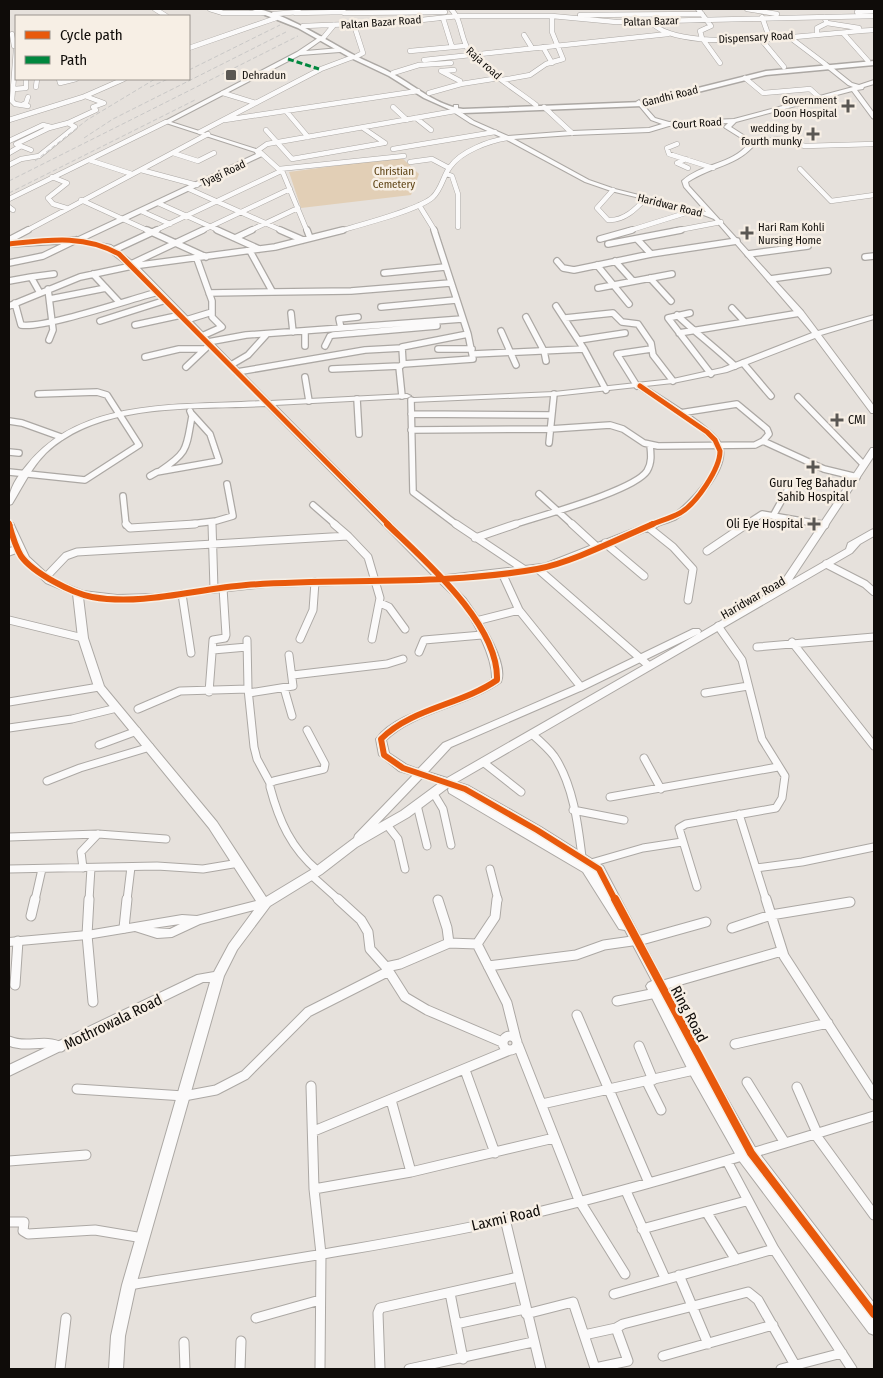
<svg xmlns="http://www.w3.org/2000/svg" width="883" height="1378" font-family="'Fira Sans Condensed',sans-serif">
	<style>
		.green { fill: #e2cfb6 }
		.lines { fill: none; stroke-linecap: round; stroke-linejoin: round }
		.street-far3-casing { stroke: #aca8a4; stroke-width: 5.5 }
		.street-far2-casing { stroke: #aca8a4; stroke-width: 8 }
		.street-far1-casing { stroke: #aca8a4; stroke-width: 9 }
		.street-casing { stroke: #aca8a4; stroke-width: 11 }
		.secondary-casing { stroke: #aca8a4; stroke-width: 2 }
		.primary-casing { stroke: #aca8a4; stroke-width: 3 }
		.street-far3 { stroke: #fbfafa; stroke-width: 4.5 }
		.street-far2 { stroke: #fbfafa; stroke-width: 5.5 }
		.street-far1 { stroke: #fbfafa; stroke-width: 7 }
		.street { stroke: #fbfafa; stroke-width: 9 }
		.secondary { fill: #fbfafa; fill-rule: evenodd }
		.primary { fill: #fbfafa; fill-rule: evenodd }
		.rail { stroke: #c9c8c7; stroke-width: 1; stroke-dasharray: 4.5 2.5; stroke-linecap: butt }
		.quiet { stroke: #00873e; stroke-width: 3; stroke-dasharray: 6 3; stroke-linecap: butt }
		.cycleway-far2-casing { stroke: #f7efe5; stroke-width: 8 }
		.cycleway-far1-casing { stroke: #f7efe5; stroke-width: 9 }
		.cycleway-casing { stroke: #f7efe5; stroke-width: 11 }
		.cycleway-far2 { stroke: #e8590c; stroke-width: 5 }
		.cycleway-far1 { stroke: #e8590c; stroke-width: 6 }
		.cycleway { stroke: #e8590c; stroke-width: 8 }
		.poi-dot { fill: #5a5753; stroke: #f7efe5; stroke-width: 2 }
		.labels { text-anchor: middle; stroke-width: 5; stroke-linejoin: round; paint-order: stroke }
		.far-street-label { font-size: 11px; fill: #0f0c09; stroke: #f7efe5 }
		.far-poi-label { font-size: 11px; fill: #0f0c09; stroke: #f7efe5; text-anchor: start }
		.far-park-label { font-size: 11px; fill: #5d4213; stroke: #f7efe5 }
		.poi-label { font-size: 12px; fill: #0f0c09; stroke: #f7efe5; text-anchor: start }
		.street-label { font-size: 12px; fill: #0f0c09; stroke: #f7efe5 }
		.near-street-label { font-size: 15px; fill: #0f0c09; stroke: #f7efe5 }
	</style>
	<rect width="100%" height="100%" fill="#e6e1dc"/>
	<path class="green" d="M401,157L419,174L411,195L301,208L289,172Z"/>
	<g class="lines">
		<defs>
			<path id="street-far3" d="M155,9L166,16
				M210,9L223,13H264
				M451,9C462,20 460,37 469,51C481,68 518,91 536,105
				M698,9L711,26L700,31L702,38L720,63
				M747,9L777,14
				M857,12L874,11
				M295,13L344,12
				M344,13L445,12
				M274,14L299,12
				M580,15L702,14
				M762,17L769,37
				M824,17L827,23L859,28
				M443,18L452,47
				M648,21C653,24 659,29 664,31C710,51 821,33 874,30
				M354,25L363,53L357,56
				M303,26L403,22L458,16H552L616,22L874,16
				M843,33L868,61
				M12,34L14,46
				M817,34V28L827,23
				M524,35L532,48
				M788,36L825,64
				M324,37L334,25
				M759,37L784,67
				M543,47L552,63
				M189,48L276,18
				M16,50L12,101L15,104L28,106
				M410,51L464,46
				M424,60L668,34
				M454,70L441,71L460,81
				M393,73L419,65L451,63
				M745,78L763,93L810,89L820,98
				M59,79L60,83L76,79
				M502,80L530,75L546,64L563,59L552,32V16
				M36,87L37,79
				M14,89L26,88V79
				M223,93L256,103
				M429,93L461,84L499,78
				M22,105L26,103L28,97
				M393,107L407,120
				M544,107L572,133
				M286,111L308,137
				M416,118L431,130
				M9,120L83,97L124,79
				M225,120L418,91
				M363,128L385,143
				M266,130L292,159L384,143
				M200,132L321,69L353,57
				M9,141L43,125L51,127
				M753,143L777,139L805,146L874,144
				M677,144L667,148L669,154L713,168
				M393,149L495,132
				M31,150L16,144L49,128L68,123
				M257,151L267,144L455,111
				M9,153L21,146
				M173,153L198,161L214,153
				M261,153L283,173L307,231
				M686,159L677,163L688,168
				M89,160L132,174
				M410,162L432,159L449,168
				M9,165L21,159L39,156L75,127L68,123L96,110L93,107L104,103L85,96
				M279,169L404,156
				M800,169L831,201L874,195
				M141,170L197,185
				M447,174L452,176L458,194V227
				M52,177L67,183L48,198L53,204L66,208
				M189,189L283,231
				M613,190L597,208L608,220C624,221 636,209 646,198
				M9,199L166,122
				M81,200L149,231
				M158,203L220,231
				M419,205L435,231
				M9,207L13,210
				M141,211L170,224
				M26,231L208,134
				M154,231L281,171
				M201,231L290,189
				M249,231L298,208
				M339,231C360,225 419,210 433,197C442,188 443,176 450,167C461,151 489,141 507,138
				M628,231L695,210
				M674,231L721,222"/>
			<path id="street-far2" d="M147,230L206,257
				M217,230L259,249
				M280,230L303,240
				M307,230L310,238
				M235,238L252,230
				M600,239L632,230
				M637,239L651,254
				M9,240L28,230
				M9,244L73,240
				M608,244L681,230
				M114,250L157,230
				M250,251L272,291
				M748,254L808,246
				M865,257L874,256
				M197,259L212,301V317L222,327L202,336
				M557,261L563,268L574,270L651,254L737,241
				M615,261L633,281
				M9,263L43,256L76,240
				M131,264L203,230
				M597,265L629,304
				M133,266L275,247L343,230
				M384,273L445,267
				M93,274L119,302
				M31,277L54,274
				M650,278L671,301
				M770,279L828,271
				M9,281L31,277L40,293
				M598,288L672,274
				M48,289L53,330L49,340
				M209,293L351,291L450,283
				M50,299L106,288
				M15,303L21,325C43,329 131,299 158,292
				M9,306L80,277L132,266
				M556,306L584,349L606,390
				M381,307L456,300
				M732,308L744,321
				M291,313L293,332
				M690,313L668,318L711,374
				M677,315C696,333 716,348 735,366
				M526,317L544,351L546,361
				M565,318L613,313L622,322L638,324L651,343L653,355L673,381
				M186,320L212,312
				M100,321L166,300
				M135,325L181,315
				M341,328L339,319L358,317
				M305,331V346
				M501,331L516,365
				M679,333L800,313
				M579,340L625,333
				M208,342L246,335L462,319
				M325,346L330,336L333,335L437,326L436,321
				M438,349H472
				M473,354L584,349
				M145,357L179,349H205
				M743,363L771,396
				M403,364L402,347L468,334
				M231,365L248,355L267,334
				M186,367L206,348
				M332,369L400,366
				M237,372L365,350L402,348
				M305,377L309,401
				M637,386L617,354L651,349
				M640,386C656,397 713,430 719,446C728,467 690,507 674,517C667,520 659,522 652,525
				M402,396L399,367L403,364L473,359L468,334L434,230
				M798,397L864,465
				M357,399L359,434
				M411,400L413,492L457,525
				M411,414L551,415
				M9,421L22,423L61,437
				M411,430L550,429L610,425L623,429L644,443L658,446L755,445L763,441L769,434L767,429L737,404L680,413
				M763,441L824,469L857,477
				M549,443L554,394
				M9,452L19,453
				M160,471C189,452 186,448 192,416L190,411
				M9,472L85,480L139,445L107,395L97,392L38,394
				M150,476L157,472L219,461L210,434L191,413
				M539,494L573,525
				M123,496L126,525
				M313,505L336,525
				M773,516L788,489
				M212,522V525
				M182,525L216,521L233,516L227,484
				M513,525C539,516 634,491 647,471C652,463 651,454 650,445
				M745,525L762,514L825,525"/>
			<path id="street-far1" d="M126,524L130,528L195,524
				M212,524L214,589
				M334,524L348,536
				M456,524L525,570
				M572,524L597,547
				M819,524L825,525
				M648,527L673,547L693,569L688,600
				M475,538L516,524
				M605,543L644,576
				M707,551L747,524
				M9,552L17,549
				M826,564L865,584L874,592
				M538,569L648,665
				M502,573L519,610
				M46,577L66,556L77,552L348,536L368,557L380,598L372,639
				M443,579L546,567L655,524
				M182,594L191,653
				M380,603L389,607L405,629
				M9,620L83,638
				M476,621L519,610L581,687
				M300,639L313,610L315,582
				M247,640L248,689L254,747L257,759L270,783
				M792,642L874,746
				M757,647L874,637
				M213,650L247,647
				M419,652L424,640L482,635
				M293,675L387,664L403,659
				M284,688L292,716
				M209,692L213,640L225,638L226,635L223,588
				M249,693L293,686L289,655
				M705,693L748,686
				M9,702L99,687
				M138,709L180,691L248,689
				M9,728L72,719L117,708
				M307,730L325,764L324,769L274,781L270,783V787C279,821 291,848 318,871
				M532,734C540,741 548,748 554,756C573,784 578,824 582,857
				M99,745L137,731
				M644,758L661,789
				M483,762L521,792
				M47,781L80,768L150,747
				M434,794L443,809L451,845
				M610,797L778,767
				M417,805L427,846
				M573,810L624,820
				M739,814L766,900
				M387,825L398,839L405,869
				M9,837L98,834L166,839
				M591,863L643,848L682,842
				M83,868L81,852L98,834
				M756,868L802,862L874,847
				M9,869L157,866L203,869L239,863
				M490,869L498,900
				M311,875L339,900
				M697,887L679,828L686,824L776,808L782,798L785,776L762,739L742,660L718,626
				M35,900L42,869
				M89,900L91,868
				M127,900L131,867"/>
			<path id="street" d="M89,899L87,935L93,1002
				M338,899L361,920L368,932L370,949L386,967L405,997L427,1010L502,1042
				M766,899L784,956L874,1095
				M438,900L447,928L449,943
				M31,916L35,899
				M124,928L127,899
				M732,928L771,915L850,902
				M638,941L706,922
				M477,944L507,1003L516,1039
				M488,966L576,955L604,945L632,941
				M386,967L400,964L449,943L477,944L495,917L497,899
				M15,985L18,941
				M660,986L782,951
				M617,1001L656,993
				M577,1015L649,1183
				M503 1043a7 7 0 1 1 14 0a7 7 0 1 1-14 0Z
				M9,1041C26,1049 44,1038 61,1047
				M735,1044L828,1023
				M518,1045L579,1200L625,1274
				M639,1046L653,1080
				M465,1070L495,1153
				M647,1082L661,1110
				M747,1082L785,1143
				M311,1086L314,1189L321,1254L320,1369
				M797,1087L817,1133
				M77,1089L184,1096L216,1090L245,1075L308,1012L389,971
				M391,1100L411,1172
				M542,1104L694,1070
				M314,1131L510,1050
				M815,1134L874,1215
				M9,1161L86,1155
				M727,1161L774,1249L852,1369
				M314,1189L411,1172L554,1138
				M626,1191L665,1278
				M707,1213L736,1260
				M505,1219L541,1369
				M9,1222H24L23,1231L28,1234L95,1230L143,1238
				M642,1229L746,1201
				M679,1275L708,1344
				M129,1285C254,1265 380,1247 504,1220C629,1192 752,1153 874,1116
				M450,1293L463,1359
				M614,1294L774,1249
				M526,1314L573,1302L584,1335
				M256,1318L320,1300
				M456,1324L525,1309
				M616,1328L628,1361L595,1368L584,1335Z
				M616,1328L623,1324L748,1292L758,1300L795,1365
				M184,1342L185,1369
				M663,1356L773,1325
				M60,1369L66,1318
				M240,1369L241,1341
				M380,1369L378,1313L380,1308L518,1277
				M409,1369L533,1342
				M781,1369L842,1353"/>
			<path id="secondary" d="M321,36L324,38L323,39L306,51L340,48L343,50L340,52L300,55L171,122L259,150L263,155L262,156L84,240L111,245L136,264L270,401L407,394L411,396L407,398L275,405L466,599C478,616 509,662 501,682C466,707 414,712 386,740L389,753L407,765L418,769L443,743L577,685L693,629H699L701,631L700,633L784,584L781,582L871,448H874V456L792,580L846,549L848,543L871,530L874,529V536L860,544L852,553L457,782L469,786L541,827L603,866L708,1065L756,1149L874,1303V1335L869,1333L738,1159L690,1074L646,986L648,983L652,981L625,930L619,929L583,872L449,793L448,790L449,787L409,817L357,847L322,874L270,906L237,950L224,976L136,1285L125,1336L123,1369H109L111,1336L122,1285L210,982H203L9,1076V1065L197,975L214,972L229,944L254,910L200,924L172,937L157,938L135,931L87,939L9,946V938L87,931L182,915L197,916L256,901L209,828L94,687L78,638L73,594L46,583L22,560L9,532V520L13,523L29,557L53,579L83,591L117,595L156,594L265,581L434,577L266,406C196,410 101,401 46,453C31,468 23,486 12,504L9,505C8,489 17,477 27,465C82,396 183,406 262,401L130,268L106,249L72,240L256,154L255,152L163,122L297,52ZM439,582C446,589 454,596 461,604C474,622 493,657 492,679C483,685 475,690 465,694C438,706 394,714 376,739L379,755L399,771L413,775L355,835L354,838L314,868L266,897L217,822L104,686L88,638L83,597L117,601L156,599L265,587ZM698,634L447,778L428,772L451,747L585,689ZM422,778L439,783L401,811L378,824ZM180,924L170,929L153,928Z
				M823,63H827L852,83L859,85L874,80V84L864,87L863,89L857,90L874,113V119L872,118L852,91L736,122L731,127L756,143C739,166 711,166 688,182L689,186L803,311L818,331L874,315V319L821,335L874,406V413H871L815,338L727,372L673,383L554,396L411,402V398H414L554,392L673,379L722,368L812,333L797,315L714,219L693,211L611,191L585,182L505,139L470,123L453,112L454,105H458V110L474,121L508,136L572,131L649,128L662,124L651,120L636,102L639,100L655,118L669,122L734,119L853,87L848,85L823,65ZM728,123L724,127L725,128L749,143C732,165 701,163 682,181L684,187L706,212L615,189L589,180L514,139L572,135L649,132L669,126Z"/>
			<path id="primary" d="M250,9C276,7 329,42 354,55C367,62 382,67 395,75C416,87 438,106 463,109L642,102L766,71L874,61V65L766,75L642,106L463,113L453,111L424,98L389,76L351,58L298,28Z"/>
		</defs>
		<use href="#street-far3" class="street-far3-casing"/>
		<use href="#street-far2" class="street-far2-casing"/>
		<use href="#street-far1" class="street-far1-casing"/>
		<use href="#street" class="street-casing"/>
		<use href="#secondary" class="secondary-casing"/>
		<use href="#primary" class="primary-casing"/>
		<use href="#street-far3" class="street-far3"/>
		<use href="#street-far2" class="street-far2"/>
		<use href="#street-far1" class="street-far1"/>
		<use href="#street" class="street"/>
		<use href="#secondary" class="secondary"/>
		<use href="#primary" class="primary"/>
		<path class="rail" d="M189,70L280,25
			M150,87L168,79
			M84,138L113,119L286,32
			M35,161L87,120L155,79
			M9,181L298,36
			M9,193L195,100"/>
		<path class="quiet" d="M288,59L319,69"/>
		<defs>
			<path id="cycleway-far2" d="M9,244C47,240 84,234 119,254L389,525
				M640,386L707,432L715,440L720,451C720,469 696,504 680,513C671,518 660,521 650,525
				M9,523L10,525"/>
			<path id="cycleway-far1" d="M9,524C12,535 15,546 21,556C33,573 72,593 92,597C142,606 196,589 246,585C343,578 441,586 537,569C571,563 620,538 653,524
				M387,524C424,560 499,624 497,680C461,705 412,708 381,739L384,755L403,768L465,789L537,830L599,869L615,900"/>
			<path id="cycleway" d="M615,899L751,1153L874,1314"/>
		</defs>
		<use href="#cycleway-far2" class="cycleway-far2-casing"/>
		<use href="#cycleway-far1" class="cycleway-far1-casing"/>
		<use href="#cycleway" class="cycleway-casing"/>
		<use href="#cycleway-far2" class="cycleway-far2"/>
		<use href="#cycleway-far1" class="cycleway-far1"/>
		<use href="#cycleway" class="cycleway"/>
	</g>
	<g class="poi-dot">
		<rect x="225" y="69" width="12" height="12" rx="2.5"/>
		<path d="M845.5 98.5h5v5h5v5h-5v5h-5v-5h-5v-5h5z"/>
		<path d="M810.5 126.5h5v5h5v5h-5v5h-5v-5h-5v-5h5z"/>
		<path d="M744.5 225.5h5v5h5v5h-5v5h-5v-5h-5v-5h5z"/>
		<path d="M834.5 412.5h5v5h5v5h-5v5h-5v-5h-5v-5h5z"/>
		<path d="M810.5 459.5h5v5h5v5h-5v5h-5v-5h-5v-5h5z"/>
		<path d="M811.5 516.5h5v5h5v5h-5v5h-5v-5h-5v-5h5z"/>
	</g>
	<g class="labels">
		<g class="far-street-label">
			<text transform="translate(651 21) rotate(-2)" y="4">Paltan Bazar</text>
			<text transform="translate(381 22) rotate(-4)" y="4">Paltan Bazar Road</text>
			<text transform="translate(756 37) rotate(-3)" y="4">Dispensary Road</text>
			<text transform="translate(484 63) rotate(42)" y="4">Raja road</text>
			<text transform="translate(670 96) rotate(-14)" y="4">Gandhi Road</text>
			<text transform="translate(697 123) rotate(-4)" y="4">Court Road</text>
			<text transform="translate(223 173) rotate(-25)" y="4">Tyagi Road</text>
			<text transform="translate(670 205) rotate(14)" y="4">Haridwar Road</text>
		</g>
		<g class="far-poi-label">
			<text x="242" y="79">Dehradun</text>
			<text x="837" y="104" text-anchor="end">Government<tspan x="837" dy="13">Doon Hospital</tspan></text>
			<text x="802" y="132" text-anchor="end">wedding by<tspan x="802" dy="13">fourth munky</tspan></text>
			<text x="758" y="231">Hari Ram Kohli<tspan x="758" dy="13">Nursing Home</tspan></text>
		</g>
		<g class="far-park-label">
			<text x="394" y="175">Christian<tspan x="394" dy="13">Cemetery</tspan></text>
		</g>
		<g class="poi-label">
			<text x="848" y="424">CMI</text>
			<text x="813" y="487" text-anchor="middle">Guru Teg Bahadur<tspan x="813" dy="14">Sahib Hospital</tspan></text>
			<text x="803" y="528" text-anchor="end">Oli Eye Hospital</text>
		</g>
		<g class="street-label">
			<text transform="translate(753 598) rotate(-30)" y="4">Haridwar Road</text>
		</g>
		<g class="near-street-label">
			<text transform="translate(689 1014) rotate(62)" y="5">Ring Road</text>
			<text transform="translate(113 1022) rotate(-26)" y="5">Mothrowala Road</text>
			<text transform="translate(506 1218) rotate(-13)" y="5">Laxmi Road</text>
		</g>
	</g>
	<rect width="883" height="1378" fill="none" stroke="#0f0c09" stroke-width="20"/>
	<rect x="15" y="15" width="175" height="65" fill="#f7efe5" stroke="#9a948d"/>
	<rect x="25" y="31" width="25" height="8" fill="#e8590c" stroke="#9a948d"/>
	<text x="60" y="40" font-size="15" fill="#0f0c09">Cycle path</text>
	<rect x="25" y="56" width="25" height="8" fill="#00873e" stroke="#9a948d"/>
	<text x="60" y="65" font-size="15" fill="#0f0c09">Path</text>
</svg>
